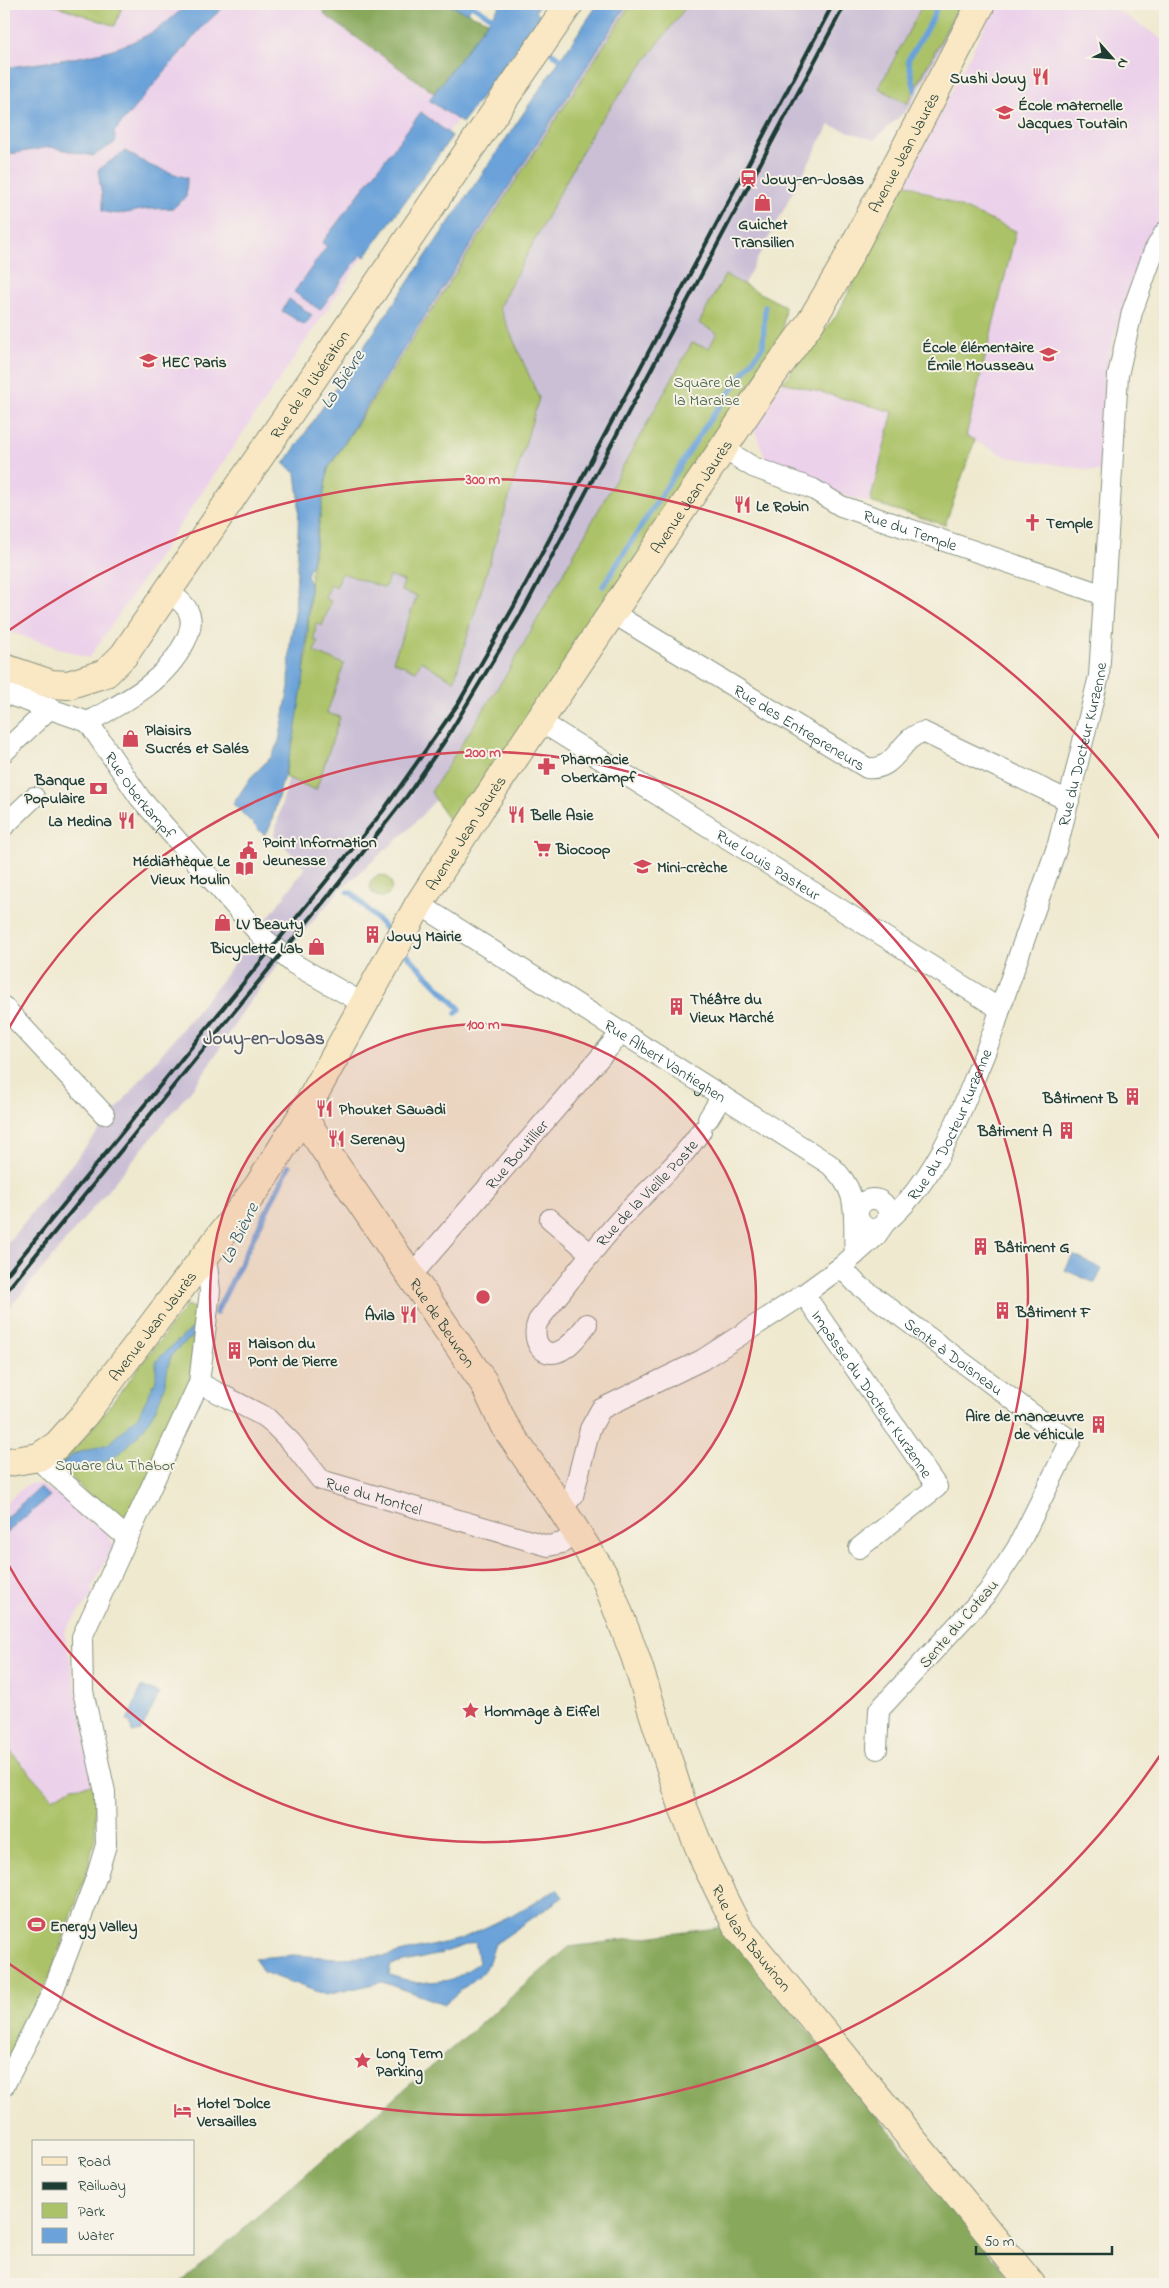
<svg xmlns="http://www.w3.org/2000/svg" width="1169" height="2288" font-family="'Indie Flower',sans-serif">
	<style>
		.built { fill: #ecd1ea }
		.industrial { fill: #cbbfd5 }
		.green { fill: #abc268; stroke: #65804e }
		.forest { fill: #88a85c; stroke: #547248 }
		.water { fill: #6aa2d9; stroke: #447086; fill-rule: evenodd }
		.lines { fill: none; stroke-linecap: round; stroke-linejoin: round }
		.stream { stroke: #6aa2d9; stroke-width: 5.5 }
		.street-casing { stroke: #879382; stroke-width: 22 }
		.secondary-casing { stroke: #879382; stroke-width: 30 }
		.street { stroke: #fff; stroke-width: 20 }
		.secondary { stroke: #fae7c3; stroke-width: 28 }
		.rail { stroke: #1f3d34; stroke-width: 4 }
		.ring { fill: none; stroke: #d1495b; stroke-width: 2.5 }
		.labels { text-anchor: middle; stroke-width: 4; stroke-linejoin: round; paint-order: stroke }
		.poi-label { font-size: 16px; font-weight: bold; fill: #1f3d34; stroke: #f7f3e8; text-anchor: start }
		.street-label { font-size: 16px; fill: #1f3d34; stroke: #f7f3e8 }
		.park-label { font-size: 16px; fill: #425e41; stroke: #f7f3e8 }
		.water-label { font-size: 18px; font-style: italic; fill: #365b66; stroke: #f7f3e8 }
		.quarter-label { font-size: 19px; font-weight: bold; fill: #575e69; stroke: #f7f3e8 }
		.centre { fill: #d1495b; stroke: #f7f3e8; stroke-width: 2.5 }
		.ring-label { font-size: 15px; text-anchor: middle; font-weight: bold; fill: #d1495b; stroke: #f7f3e8; stroke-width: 4; stroke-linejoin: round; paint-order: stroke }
	</style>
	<rect width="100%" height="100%" fill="#f7f3e8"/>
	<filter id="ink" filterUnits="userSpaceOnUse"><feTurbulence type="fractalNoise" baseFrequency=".02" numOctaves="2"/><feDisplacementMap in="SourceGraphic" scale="10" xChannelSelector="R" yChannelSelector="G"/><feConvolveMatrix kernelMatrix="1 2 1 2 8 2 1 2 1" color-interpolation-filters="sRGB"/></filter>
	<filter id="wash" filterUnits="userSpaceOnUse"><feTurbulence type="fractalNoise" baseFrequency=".0096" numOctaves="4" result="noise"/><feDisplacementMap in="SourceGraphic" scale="20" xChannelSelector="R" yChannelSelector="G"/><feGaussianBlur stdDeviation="1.12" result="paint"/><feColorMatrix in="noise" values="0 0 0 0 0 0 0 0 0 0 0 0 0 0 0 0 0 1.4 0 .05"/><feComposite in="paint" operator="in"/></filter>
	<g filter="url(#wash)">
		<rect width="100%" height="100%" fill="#efe9cf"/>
		<path class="built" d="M4,4H342L476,92L89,658L4,630Z
			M996,4H1108L1165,41V212L1153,233L1115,333L1104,377L1102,472L1008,457L966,437L1016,231L905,183Z
			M783,382L893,412L870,502L853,498L767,462L753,426Z
			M28,1484H39L58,1494L106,1531L113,1546L91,1589L94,1592L64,1632L96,1784L73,1787L52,1798L4,1744V1711L9,1700L4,1697V1504Z"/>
		<path class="industrial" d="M626,4H964L909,108L874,140L829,125L709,349L462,771L408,830L340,890L294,943L245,1008L201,1078L4,1315V1247L222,980L305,868L274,835L297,745L334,455Z"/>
		<path class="green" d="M51,4H123L115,26Z
			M631,4H688L594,129L499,307L539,398L454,681L421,661L416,671L393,661L417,596L401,591L404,581L389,576L385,588L342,573L336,587L331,584L325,598L331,601L322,626L316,623L314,640L318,641L314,652L344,664L327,713L340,717L316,790L285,777L307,655L311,573L328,469Z
			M923,4H960L907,104L879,88Z
			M905,183L1016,231L966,436L975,440L945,525L870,502L893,412L783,382L837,315Z
			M725,275L785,306L782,338L454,829L431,792L509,670L692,343L709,348L717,333L699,323Z
			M370 886a11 11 0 1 1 22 0a11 11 0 1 1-22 0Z
			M187,1305L194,1308L192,1381L126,1537L60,1464L88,1434Z
			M4,1744L52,1798L73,1787L96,1784L95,1838L87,1872L49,1979L4,2069Z"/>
		<path class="forest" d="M322,4H446L488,21L434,93L325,15Z
			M724,1927L1014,2284H179L569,1947Z"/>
		<path class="water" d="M189,4H227L202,27L114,132L116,142L93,156L50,147L4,155V68C54,60 111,58 156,30C167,23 178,12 189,4Z
			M446,4H472L468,13Z
			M501,4H540L535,12L541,16L462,123L429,100Z
			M598,4H627L387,374L328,469L312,563L307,575L310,585L304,675L294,739L270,827L264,835L233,804L251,777L272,756L279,741L289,687L290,642L295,614L297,569L299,498L296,473L284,464Z
			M421,112L452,136L365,257L361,254L320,310L294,292L327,246L322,243Z
			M125,151L151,166L187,178L186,197L173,208C163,209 152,208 141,210C126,213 118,216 102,211V196L98,170Z
			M289,299L312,315L305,325L282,311Z
			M1073,1255L1102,1269L1095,1283L1065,1270Z
			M194,1327V1336C186,1342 176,1348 171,1357C167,1366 167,1377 164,1387C157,1411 143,1433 123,1450C104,1467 87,1462 67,1473L60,1465L74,1454L108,1444L138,1416L156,1380V1362L164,1353Z
			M39,1488L50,1496L4,1535V1519Z
			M142,1686L159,1694L141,1731L132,1733L130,1722L127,1721Z
			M557,1889L563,1897L495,1944L486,1970L444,2004L383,1982L326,1995L263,1972L255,1958L293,1955L337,1958L386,1956L461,1939L516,1913ZM475,1942L479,1963L452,1980L417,1983L389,1975L391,1965L436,1955Z"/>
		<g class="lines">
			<path class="stream" d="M470,4L496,20
				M547,50L565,61
				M915,90L908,60L931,22L938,4
				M603,586L704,428L763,346L765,307
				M348,892L353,894L388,931
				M404,952L460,1009L456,1013
				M216,1313L289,1166"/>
		</g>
	</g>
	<g filter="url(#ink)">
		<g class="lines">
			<defs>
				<g id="street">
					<path id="s1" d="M724,449L753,467L813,489L841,506L1104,595"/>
					<path id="s2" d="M611,612L867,768C897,771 898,739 923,732L1069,801"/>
					<path d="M4,693L88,722"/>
					<path id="s3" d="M538,720L1000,1009"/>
					<path id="s4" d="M88,722L140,798L262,937L294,964L364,1004"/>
					<path d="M88,722C126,701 164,683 185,642C189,634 193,622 189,613C185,603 175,597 167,591"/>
					<path d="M4,752L50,708"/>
					<path d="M4,826L34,797"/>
					<path id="s5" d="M419,904L829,1164C862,1193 852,1215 855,1255"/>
					<path d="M4,1007L104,1114"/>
					<path d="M708,1119L722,1096"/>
					<circle cx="873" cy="1214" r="15"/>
					<path d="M550,1219L591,1254"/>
					<path id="s6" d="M886,1222C930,1185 954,1130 975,1077C984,1055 994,1033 1000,1009L1058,844L1099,676L1118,375L1132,312L1154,251L1165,232"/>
					<path id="s7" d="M841,1267L857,1284L1043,1422L1071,1440L1017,1548L988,1592L879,1710L877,1749"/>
					<path id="s8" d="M411,1276L622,1032"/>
					<path id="s9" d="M804,1294L937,1487L859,1548"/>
					<path id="s10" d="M587,1324C580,1333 572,1345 562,1350C542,1361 530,1339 538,1321C567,1285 594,1247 626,1213C652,1186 680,1162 701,1131"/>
					<path id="s11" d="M199,1383L267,1418L291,1442L321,1480L548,1546L562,1543L577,1532"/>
					<path d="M39,1457L45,1466L126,1537"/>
					<path d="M561,1508L573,1496L590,1429L601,1409L702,1360L804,1294L841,1267L876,1236L883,1226"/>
					<path d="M4,2086L53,1991L96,1878L106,1845L105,1792L83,1691L82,1637L199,1383L210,1291L206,1256"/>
				</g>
				<g id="secondary">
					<path id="s12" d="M4,668L51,684L68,685L106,673L124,655L569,4"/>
					<path id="s13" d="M302,1116L484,1383L504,1425L561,1508L605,1577L635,1656L683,1807L706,1864L737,1926L1031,2284"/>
					<path id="s14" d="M4,1463L39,1457L57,1445L84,1415L259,1185L302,1116L419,904L482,806L773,374L810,323L842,269L981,4"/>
				</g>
			</defs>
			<use href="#street" class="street-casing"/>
			<use href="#secondary" class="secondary-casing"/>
			<use href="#street" class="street"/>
			<use href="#secondary" class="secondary"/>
			<path class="rail" d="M4,1278L383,811L458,704L514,606L833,4
				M4,1294L339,883L407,796L446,739L523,611L845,4"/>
		</g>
	</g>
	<circle cx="483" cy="1297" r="273" fill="#d1495b" fill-opacity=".12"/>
	<g class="ring">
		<circle cx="483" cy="1297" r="273"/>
		<path d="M4 1037A545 545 0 1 1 4 1557"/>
		<path d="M1165 1748A818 818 0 0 1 8 1963M8 631A818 818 0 0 1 1165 846"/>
	</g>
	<defs>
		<symbol id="restaurant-bare" viewBox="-9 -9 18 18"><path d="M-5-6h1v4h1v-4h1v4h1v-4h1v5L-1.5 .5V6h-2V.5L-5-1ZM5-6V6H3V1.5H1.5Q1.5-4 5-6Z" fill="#d1495b" stroke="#f7f3e8" stroke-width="2.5" paint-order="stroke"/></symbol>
		<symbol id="school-bare" viewBox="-9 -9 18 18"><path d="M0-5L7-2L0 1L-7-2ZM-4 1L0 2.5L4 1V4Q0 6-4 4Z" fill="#d1495b" stroke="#f7f3e8" stroke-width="2.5" paint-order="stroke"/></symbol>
		<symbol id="station-bare" viewBox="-9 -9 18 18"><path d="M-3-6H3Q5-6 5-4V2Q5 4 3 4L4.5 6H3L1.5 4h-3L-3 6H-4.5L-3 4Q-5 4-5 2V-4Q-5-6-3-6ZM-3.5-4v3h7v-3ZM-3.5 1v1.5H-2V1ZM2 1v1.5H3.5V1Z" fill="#d1495b" stroke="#f7f3e8" stroke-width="2.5" paint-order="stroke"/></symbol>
		<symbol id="shop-bare" viewBox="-9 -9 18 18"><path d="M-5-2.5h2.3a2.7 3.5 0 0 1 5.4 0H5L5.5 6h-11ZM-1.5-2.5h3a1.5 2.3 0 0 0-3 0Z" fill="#d1495b" stroke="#f7f3e8" stroke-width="2.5" paint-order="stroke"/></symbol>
		<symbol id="university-bare" viewBox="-9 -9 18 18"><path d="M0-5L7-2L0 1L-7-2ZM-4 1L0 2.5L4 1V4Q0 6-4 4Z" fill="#d1495b" stroke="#f7f3e8" stroke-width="2.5" paint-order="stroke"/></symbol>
		<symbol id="church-bare" viewBox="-9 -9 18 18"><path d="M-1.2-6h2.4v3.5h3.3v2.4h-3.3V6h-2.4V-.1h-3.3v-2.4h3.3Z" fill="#d1495b" stroke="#f7f3e8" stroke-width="2.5" paint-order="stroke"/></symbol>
		<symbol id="pharmacy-bare" viewBox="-9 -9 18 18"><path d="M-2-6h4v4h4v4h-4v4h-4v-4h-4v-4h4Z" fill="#d1495b" stroke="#f7f3e8" stroke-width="2.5" paint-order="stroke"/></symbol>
		<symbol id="bank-bare" viewBox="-9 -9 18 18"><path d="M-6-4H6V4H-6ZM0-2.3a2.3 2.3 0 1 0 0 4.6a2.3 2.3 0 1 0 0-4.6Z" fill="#d1495b" stroke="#f7f3e8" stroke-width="2.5" paint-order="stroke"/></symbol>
		<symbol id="supermarket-bare" viewBox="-9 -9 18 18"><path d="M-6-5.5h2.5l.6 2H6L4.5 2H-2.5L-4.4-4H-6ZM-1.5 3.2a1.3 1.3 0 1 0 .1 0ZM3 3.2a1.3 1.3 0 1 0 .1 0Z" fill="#d1495b" stroke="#f7f3e8" stroke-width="2.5" paint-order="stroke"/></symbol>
		<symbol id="civic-bare" viewBox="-9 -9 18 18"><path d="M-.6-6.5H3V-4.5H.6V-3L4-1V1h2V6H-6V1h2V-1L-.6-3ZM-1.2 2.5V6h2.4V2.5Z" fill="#d1495b" stroke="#f7f3e8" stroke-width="2.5" paint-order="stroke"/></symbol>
		<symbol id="library-bare" viewBox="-9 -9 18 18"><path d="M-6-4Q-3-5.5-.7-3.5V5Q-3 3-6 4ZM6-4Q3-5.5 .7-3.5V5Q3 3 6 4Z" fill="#d1495b" stroke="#f7f3e8" stroke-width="2.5" paint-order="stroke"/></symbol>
		<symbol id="building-bare" viewBox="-9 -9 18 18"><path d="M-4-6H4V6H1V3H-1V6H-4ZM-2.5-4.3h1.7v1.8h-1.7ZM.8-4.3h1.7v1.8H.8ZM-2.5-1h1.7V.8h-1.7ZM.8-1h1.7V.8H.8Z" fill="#d1495b" stroke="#f7f3e8" stroke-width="2.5" paint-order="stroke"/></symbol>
		<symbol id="sight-bare" viewBox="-9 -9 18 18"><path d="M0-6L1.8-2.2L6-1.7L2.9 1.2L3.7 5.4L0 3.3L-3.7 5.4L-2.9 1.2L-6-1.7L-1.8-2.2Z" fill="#d1495b" stroke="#f7f3e8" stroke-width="2.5" paint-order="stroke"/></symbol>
		<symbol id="stadium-bare" viewBox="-9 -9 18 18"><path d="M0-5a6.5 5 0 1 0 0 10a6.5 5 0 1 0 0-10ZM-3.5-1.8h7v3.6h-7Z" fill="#d1495b" stroke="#f7f3e8" stroke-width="2.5" paint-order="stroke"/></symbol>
		<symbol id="hotel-bare" viewBox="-9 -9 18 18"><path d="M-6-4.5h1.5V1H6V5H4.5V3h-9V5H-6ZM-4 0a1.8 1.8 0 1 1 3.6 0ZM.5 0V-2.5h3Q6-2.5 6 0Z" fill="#d1495b" stroke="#f7f3e8" stroke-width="2.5" paint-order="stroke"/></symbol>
	</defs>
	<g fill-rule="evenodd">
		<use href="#restaurant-bare" x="1028" y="64" width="25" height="25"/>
		<use href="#school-bare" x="992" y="100" width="25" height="25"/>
		<use href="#station-bare" x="736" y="166" width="25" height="25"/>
		<use href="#shop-bare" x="750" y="190" width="25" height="25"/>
		<use href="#school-bare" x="1036" y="342" width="25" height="25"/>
		<use href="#university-bare" x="136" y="348" width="25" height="25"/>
		<use href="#restaurant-bare" x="730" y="492" width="25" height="25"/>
		<use href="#church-bare" x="1020" y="510" width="25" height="25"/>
		<use href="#shop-bare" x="118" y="726" width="25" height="25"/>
		<use href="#pharmacy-bare" x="534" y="754" width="25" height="25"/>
		<use href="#bank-bare" x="86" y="776" width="25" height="25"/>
		<use href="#restaurant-bare" x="504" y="802" width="25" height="25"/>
		<use href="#restaurant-bare" x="114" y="808" width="25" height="25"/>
		<use href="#supermarket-bare" x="530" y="836" width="25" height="25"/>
		<use href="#civic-bare" x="236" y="838" width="25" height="25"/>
		<use href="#school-bare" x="630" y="854" width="25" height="25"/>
		<use href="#library-bare" x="232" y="856" width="25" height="25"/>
		<use href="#shop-bare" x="210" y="910" width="25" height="25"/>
		<use href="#building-bare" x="360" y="922" width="25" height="25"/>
		<use href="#shop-bare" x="304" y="934" width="25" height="25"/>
		<use href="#building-bare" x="664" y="994" width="25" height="25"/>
		<use href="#building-bare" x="1120" y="1084" width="25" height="25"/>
		<use href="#restaurant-bare" x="312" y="1096" width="25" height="25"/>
		<use href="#building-bare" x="1054" y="1118" width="25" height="25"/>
		<use href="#restaurant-bare" x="324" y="1126" width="25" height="25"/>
		<use href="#building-bare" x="968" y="1234" width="25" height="25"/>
		<use href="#building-bare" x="990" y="1298" width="25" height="25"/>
		<use href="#restaurant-bare" x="396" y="1302" width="25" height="25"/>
		<use href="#building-bare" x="222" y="1338" width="25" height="25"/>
		<use href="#building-bare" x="1086" y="1412" width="25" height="25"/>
		<use href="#sight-bare" x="458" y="1698" width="25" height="25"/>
		<use href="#stadium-bare" x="24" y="1912" width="25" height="25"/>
		<use href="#sight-bare" x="350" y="2048" width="25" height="25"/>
		<use href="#hotel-bare" x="170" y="2098" width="25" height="25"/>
	</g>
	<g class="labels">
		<g class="poi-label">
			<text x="1026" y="83" text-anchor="end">Sushi Jouy</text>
			<text x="1018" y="110">École maternelle<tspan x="1018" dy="18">Jacques Toutain</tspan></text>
			<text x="762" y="184">Jouy-en-Josas</text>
			<text x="763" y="229" text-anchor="middle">Guichet<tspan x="763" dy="18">Transilien</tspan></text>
			<text x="1034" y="352" text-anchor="end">École élémentaire<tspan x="1034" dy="18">Émile Mousseau</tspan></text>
			<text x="162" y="367">HEC Paris</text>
			<text x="756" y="511">Le Robin</text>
			<text x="1046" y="528">Temple</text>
			<text x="145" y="735">Plaisirs<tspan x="145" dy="18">Sucrés et Salés</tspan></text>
			<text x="561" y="764">Pharmacie<tspan x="561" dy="18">Oberkampf</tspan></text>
			<text x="85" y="785" text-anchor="end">Banque<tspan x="85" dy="18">Populaire</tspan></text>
			<text x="531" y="820">Belle Asie</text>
			<text x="112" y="826" text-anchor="end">La Medina</text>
			<text x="263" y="847">Point Information<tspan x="263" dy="18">Jeunesse</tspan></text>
			<text x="556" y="854">Biocoop</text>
			<text x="230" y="866" text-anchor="end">Médiathèque Le<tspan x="230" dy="18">Vieux Moulin</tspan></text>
			<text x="657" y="872">Mini-crèche</text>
			<text x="236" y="929">LV Beauty</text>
			<text x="387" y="941">Jouy Mairie</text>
			<text x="303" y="953" text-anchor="end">Bicyclette Lab</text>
			<text x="690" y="1004">Théâtre du<tspan x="690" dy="18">Vieux Marché</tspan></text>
			<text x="1118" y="1103" text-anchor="end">Bâtiment B</text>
			<text x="339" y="1114">Phouket Sawadi</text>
			<text x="1052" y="1136" text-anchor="end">Bâtiment A</text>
			<text x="350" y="1144">Serenay</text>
			<text x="995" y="1252">Bâtiment G</text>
			<text x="1016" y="1317">Bâtiment F</text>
			<text x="395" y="1320" text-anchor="end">Ávila</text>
			<text x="248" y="1348">Maison du<tspan x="248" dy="18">Pont de Pierre</tspan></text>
			<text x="1084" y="1421" text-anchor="end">Aire de manœuvre<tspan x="1084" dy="18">de véhicule</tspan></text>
			<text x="484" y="1716">Hommage à Eiffel</text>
			<text x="50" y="1931">Energy Valley</text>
			<text x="376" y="2058">Long Term<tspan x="376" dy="18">Parking</tspan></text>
			<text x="197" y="2108">Hotel Dolce<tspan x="197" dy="18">Versailles</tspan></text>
		</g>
		<g class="street-label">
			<text dy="6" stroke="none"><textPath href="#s14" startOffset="1605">Avenue Jean Jaurès</textPath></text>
			<text dy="6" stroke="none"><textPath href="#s12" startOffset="460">Rue de la Libération</textPath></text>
			<text dy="6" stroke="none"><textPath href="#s14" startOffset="1200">Avenue Jean Jaurès</textPath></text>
			<text dy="6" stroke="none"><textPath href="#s1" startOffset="204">Rue du Temple</textPath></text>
			<text dy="6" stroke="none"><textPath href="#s2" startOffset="221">Rue des Entrepreneurs</textPath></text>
			<text dy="6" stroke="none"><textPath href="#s6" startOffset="522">Rue du Docteur Kurzenne</textPath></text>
			<text dy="6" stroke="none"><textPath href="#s4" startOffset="90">Rue Oberkampf</textPath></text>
			<text dy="6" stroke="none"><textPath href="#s14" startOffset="795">Avenue Jean Jaurès</textPath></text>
			<text dy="6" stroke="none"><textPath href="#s3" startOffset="272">Rue Louis Pasteur</textPath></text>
			<text dy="6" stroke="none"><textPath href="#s5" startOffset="292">Rue Albert Vantieghen</textPath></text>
			<text dy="6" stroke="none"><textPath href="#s6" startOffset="118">Rue du Docteur Kurzenne</textPath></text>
			<text dy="6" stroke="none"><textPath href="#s8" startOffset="161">Rue Boutillier</textPath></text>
			<text dy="6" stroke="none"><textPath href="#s10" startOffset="256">Rue de la Vieille Poste</textPath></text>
			<text dy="6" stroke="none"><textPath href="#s13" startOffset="250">Rue de Beuvron</textPath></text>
			<text dy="6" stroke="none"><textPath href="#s14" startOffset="210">Avenue Jean Jaurès</textPath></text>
			<text dy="6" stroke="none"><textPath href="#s7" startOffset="144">Sente à Doisneau</textPath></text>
			<text dy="6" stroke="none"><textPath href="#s9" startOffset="121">Impasse du Docteur Kurzenne</textPath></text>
			<text dy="6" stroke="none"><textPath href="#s11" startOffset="214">Rue du Montcel</textPath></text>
			<text transform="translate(958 1623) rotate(-49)" y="6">Sente du Coteau</text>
			<text dy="6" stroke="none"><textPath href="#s13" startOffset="944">Rue Jean Bauvinon</textPath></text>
		</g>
		<g class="park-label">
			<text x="707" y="387">Square de<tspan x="707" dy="18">la Maraise</tspan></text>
			<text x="115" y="1470">Square du Thabor</text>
		</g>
		<g class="water-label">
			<text transform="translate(342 379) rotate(-57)" y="6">La Bièvre</text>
			<text transform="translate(239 1233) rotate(-64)" y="6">La Bièvre</text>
		</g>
		<g class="quarter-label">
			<text x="264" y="1044">Jouy-en-Josas</text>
		</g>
	</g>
	<circle cx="483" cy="1297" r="8" class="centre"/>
	<g class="ring-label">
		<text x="483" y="484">300 m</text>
		<text x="483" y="757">200 m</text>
		<text x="483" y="1029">100 m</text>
	</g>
	<rect width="1169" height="2288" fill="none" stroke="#f7f3e8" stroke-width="20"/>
	<rect x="32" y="2140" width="162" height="115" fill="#f7f3e8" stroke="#a1aaa0"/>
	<rect x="42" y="2157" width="25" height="8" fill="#fae7c3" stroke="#a1aaa0"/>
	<text x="78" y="2166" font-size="15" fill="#1f3d34">Road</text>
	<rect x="42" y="2182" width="25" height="8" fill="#1f3d34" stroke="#a1aaa0"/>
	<text x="78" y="2190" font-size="15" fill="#1f3d34">Railway</text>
	<rect x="42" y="2203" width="25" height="15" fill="#abc268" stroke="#a1aaa0"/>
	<text x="78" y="2216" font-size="15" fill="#1f3d34">Park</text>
	<rect x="42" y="2228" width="25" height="15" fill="#6aa2d9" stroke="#a1aaa0"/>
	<text x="78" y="2240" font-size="15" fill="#1f3d34">Water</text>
	<g transform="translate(1112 58) rotate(117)" stroke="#f7f3e8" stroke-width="4" paint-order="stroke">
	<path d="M0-4L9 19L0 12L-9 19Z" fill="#1f3d34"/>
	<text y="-8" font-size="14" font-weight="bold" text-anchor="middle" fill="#1f3d34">N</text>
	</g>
	<path d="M976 2246v8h136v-8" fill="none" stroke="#1f3d34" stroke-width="2.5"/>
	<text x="984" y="2246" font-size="15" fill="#1f3d34" stroke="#f7f3e8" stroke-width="4" paint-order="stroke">50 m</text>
</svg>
